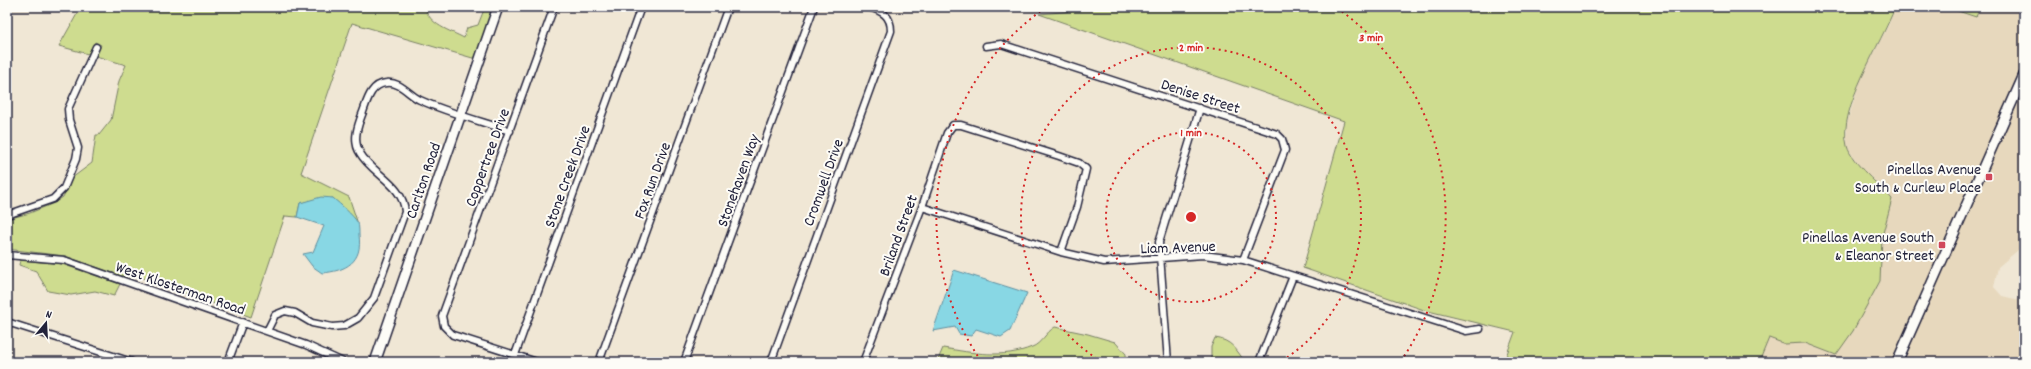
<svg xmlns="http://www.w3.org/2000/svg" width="2031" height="369" font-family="Dekko,sans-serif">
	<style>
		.built { fill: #e7d8bd }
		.green { fill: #cedc8f; stroke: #787f65 }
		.water { fill: #88d7e4; stroke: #5f8fa0 }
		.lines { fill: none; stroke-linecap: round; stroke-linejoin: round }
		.street-casing { stroke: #22223b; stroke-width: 9 }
		.secondary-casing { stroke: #22223b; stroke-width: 12 }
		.street { stroke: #fdfcf7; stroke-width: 6 }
		.secondary { stroke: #fdfcf7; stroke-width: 9 }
		.ring { fill: none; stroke: #d62828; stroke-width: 2; stroke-dasharray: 2 4 }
		.poi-dot { fill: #d1495b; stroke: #fdfcf7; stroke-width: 1.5 }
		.labels { text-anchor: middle; stroke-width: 4; stroke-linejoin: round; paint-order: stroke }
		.street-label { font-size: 16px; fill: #22223b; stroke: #fdfcf7 }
		.poi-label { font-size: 16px; fill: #22223b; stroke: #fdfcf7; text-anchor: end }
		.centre { fill: #d62828; stroke: #fdfcf7; stroke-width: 2 }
		.ring-label { font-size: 12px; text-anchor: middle; font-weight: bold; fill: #d62828; stroke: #fdfcf7; stroke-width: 4; stroke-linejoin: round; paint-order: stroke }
	</style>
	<rect width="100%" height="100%" fill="#f0e7d5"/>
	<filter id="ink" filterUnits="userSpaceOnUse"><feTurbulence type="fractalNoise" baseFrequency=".025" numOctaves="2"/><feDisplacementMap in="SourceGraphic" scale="8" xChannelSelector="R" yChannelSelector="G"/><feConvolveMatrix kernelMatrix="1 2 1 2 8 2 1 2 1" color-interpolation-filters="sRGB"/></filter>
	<g filter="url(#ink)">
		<path class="built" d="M1895,7H1946L1976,17L1980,7H2024V66L1893,362H1759L1768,338L1796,343H1805L1836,355L1880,281L1882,237L1886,218L1882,188L1859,166L1847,147V123L1860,80L1889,24Z
			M2024,84V245L1998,267L1994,287L2002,296L2024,301V349L2011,362H1901Z"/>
		<path class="green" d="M86,7H425C429,25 449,30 464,38L467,28L478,25L485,7H494L476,59L352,23L301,173L349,197L358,224L333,198L300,203L297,217L285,216L251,317L127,272L124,277L65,256L7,249V219L30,213L54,203L63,197L72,178L92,163L96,135H99L111,120L119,81L126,65L96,56L101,45L95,42L88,54L59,46L77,14Z
			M1076,7H1167L1172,9L1180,7H1895C1882,43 1837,109 1847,146C1852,164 1880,185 1892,199L1882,237L1880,281L1853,331L1836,355L1805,343L1785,344L1769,338L1759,362H1504L1515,332L1424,310L1303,268L1344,121L1039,14L1073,11Z
			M1946,7H1980L1976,17Z
			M20,260L62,264L120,284L114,296L95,291L71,295L48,291L36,271L19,265Z
			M1055,327L1088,334L1115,342L1126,354V362H937L943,348C973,353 1003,359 1032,347C1041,344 1046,332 1055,327Z
			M1215,338C1231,340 1236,349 1245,362H1211V347Z"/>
		<path class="water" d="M321,197L333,198C341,205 352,214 358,223C359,226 359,232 359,235C363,262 346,271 322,273L312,266L303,254L313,252L324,226L297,217L300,203Z
			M954,270L1027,293L1010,331L1001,337L976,329L971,336L959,334L955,327L933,331Z"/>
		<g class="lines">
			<defs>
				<path id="street" d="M986,46L1001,44L1277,134L1282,139L1285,150L1243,260
					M922,207L1061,252L1104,262L1203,255L1243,260L1466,331L1480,329
					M7,215L53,199L64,188L76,159L78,148L69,120L68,109L96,47
					M7,255L64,260L306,345L343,362
					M7,322L132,362
					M267,331L275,315L285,311L295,313L312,323L332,327L344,326L358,318L374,298L405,212C404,185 372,174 360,153C352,140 358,125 363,112C367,101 371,84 386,83C400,81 409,95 420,100C449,113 480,121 510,131
					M515,355L641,7
					M228,362L243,322
					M537,362L453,335L444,326L442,316L554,7
					M599,362L728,7
					M684,362L814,7
					M771,362L891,31C891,15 882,11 868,7
					M863,362L922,207L947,133L953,125H961L1059,156L1079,163L1086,169L1077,207L1061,252
					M1168,362L1159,242L1200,108
					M1259,362L1293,276"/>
				<path id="secondary" d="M375,362L498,7
					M1897,362L2024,75"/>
			</defs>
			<use href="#street" class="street-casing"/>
			<use href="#secondary" class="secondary-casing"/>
			<use href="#street" class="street"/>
			<use href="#secondary" class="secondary"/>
		</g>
	</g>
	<g class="ring">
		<circle cx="1191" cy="217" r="85"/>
		<path d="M1102 362A170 170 0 1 1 1280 362"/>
		<path d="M981 361A255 255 0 0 1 1045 8M1337 8A255 255 0 0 1 1401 361"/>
	</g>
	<g class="poi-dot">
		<rect x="1985" y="173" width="8" height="8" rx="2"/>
		<rect x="1938" y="241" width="8" height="8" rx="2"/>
	</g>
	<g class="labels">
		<g class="street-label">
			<text transform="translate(1201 95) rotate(18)" y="6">Denise Street</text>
			<text transform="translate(486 157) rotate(-70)" y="6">Coppertree Drive</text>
			<text transform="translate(566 176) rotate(-70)" y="6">Stone Creek Drive</text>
			<text transform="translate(422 180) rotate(-71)" y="6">Carlton Road</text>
			<text transform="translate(651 180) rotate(-70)" y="6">Fox Run Drive</text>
			<text transform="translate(737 180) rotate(-70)" y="6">Stonehaven Way</text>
			<text transform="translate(822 182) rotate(-70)" y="6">Cromwell Drive</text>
			<text transform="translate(897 235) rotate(-70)" y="6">Briland Street</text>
			<text transform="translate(1178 246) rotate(-2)" y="6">Liam Avenue</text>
			<text transform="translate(181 287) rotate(19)" y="6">West Klosterman Road</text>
		</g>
		<g class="poi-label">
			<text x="1981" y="174">Pinellas Avenue<tspan x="1981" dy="18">South &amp; Curlew Place</tspan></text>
			<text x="1934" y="242">Pinellas Avenue South<tspan x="1934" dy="18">&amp; Eleanor Street</tspan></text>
		</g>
	</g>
	<circle cx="1191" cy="217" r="6" class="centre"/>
	<g class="ring-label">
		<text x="1371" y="41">3 min</text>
		<text x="1191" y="51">2 min</text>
		<text x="1191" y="136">1 min</text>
	</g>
	<rect width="2031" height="369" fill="none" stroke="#fdfcf7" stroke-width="24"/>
	<rect x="12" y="12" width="2007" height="345" fill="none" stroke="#22223b" stroke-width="1.5" filter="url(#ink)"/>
	<g transform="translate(46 323) rotate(18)" stroke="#fdfcf7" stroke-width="3" paint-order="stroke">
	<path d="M0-3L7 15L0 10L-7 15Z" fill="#22223b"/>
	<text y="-6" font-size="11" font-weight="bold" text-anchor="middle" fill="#22223b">N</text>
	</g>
</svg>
